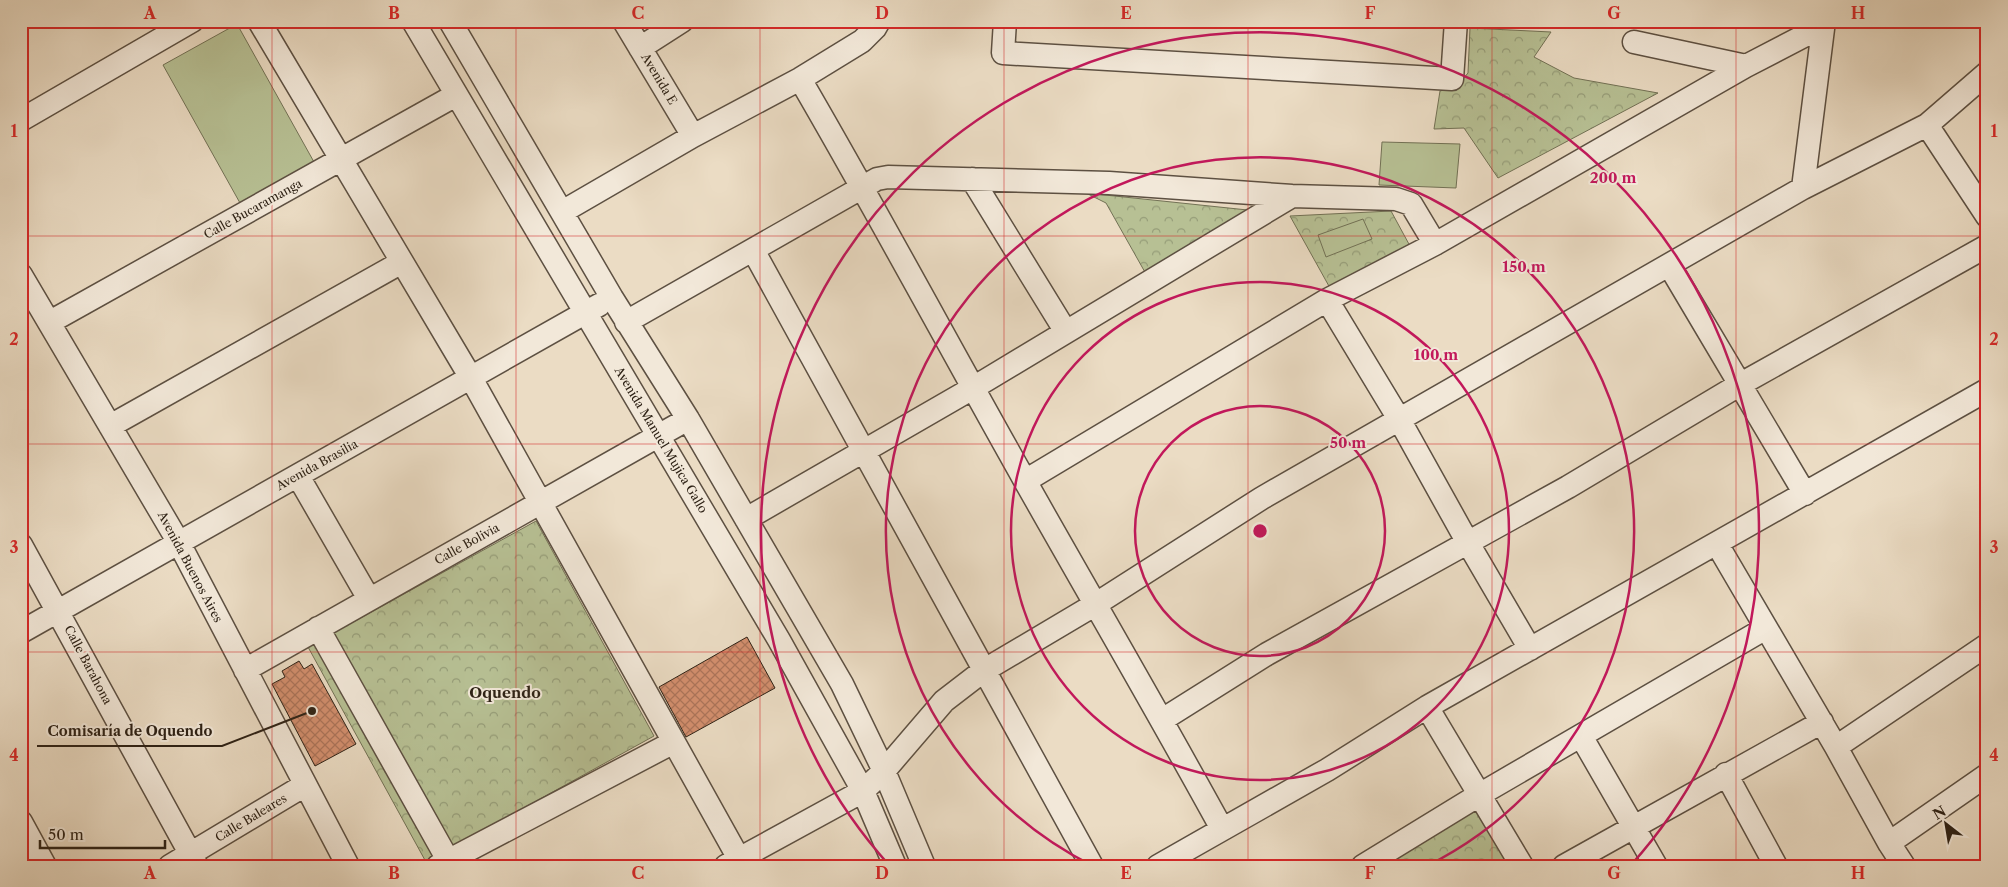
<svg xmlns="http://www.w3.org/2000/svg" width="2008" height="887" font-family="'Libre Caslon Text',serif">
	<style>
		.park { fill: url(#park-crowns); stroke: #727155 }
		.pitch { fill: #b7c094; stroke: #727155 }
		.building { fill: url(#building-cross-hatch); stroke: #2e2216 }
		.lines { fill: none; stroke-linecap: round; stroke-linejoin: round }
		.minor-casing { stroke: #5d5042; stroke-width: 25 }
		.minor { stroke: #f2e8d9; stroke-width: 22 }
		.grid { fill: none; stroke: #d62828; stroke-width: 1; stroke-opacity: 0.55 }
		.ring { fill: none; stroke: #c2185b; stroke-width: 2.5 }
		.labels { text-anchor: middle; stroke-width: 4; stroke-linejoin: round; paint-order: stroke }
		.street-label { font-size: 12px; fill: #2e2216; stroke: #f2e8d9 }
		.quarter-label { font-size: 15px; font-weight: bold; fill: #2e2216; stroke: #f2e8d9 }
		.centre { fill: #c2185b; stroke: #f2e8d9; stroke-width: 2.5 }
		.ring-label { font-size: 15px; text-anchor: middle; font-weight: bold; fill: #c2185b; stroke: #f2e8d9; stroke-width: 4; stroke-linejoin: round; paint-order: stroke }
		.leader { fill: none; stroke: #2e2216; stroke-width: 2 }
		.callout-dot { fill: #2e2216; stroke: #f2e8d9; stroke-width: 2 }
		.callout-label { font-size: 14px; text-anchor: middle; font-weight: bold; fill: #2e2216; stroke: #f2e8d9; stroke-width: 4; stroke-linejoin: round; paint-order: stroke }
		.neatline { fill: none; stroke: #d62828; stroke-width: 2 }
		.grid-label { font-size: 16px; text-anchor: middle; font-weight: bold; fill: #d62828 }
	</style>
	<defs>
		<pattern id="park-crowns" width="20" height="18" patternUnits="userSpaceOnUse" patternTransform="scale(1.25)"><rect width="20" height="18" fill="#b7c094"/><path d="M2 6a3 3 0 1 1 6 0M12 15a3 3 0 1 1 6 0" fill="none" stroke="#959c78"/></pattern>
		<pattern id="building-cross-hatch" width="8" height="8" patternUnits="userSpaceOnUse" patternTransform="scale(1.25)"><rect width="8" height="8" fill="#d38f6e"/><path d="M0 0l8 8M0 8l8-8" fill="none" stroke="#ac7459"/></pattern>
	</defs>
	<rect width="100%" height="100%" fill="#ebdcc4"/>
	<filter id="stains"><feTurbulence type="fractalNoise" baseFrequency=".004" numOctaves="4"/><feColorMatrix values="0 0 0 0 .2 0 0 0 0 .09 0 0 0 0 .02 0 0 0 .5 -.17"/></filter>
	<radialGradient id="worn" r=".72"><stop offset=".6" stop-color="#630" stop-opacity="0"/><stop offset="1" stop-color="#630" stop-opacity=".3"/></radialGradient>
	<path class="park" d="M1470,28L1551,32L1534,57L1574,78L1658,93L1498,178L1464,128L1434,129L1440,91L1457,86L1468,73Z
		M1086,193L1257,211L1146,274L1106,203Z
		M1391,211L1410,246L1330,288L1290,216Z
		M536,521L654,736L426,862L308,647Z
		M1476,805L1506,860L1494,866H1400L1394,853Z"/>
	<path class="pitch" d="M237,24L314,162L240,203L163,65Z
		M1382,142L1460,144L1456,188L1379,185Z
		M1363,219L1372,239L1326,257L1318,235Z"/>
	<path class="building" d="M747,637L775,688L686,737L659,687Z
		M299,661L304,669L312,664L356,744L315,766L272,684L285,677L282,671Z"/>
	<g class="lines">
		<defs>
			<path id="minor" d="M259,21L471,378L743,866
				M413,21L779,640L863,791L895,866
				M450,21L612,298L688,419L842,684L884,771L924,866
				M624,21L693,136
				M1005,21L1003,53L1452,79L1456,21
				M1634,42L1746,66
				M640,48L682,21
				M800,79C877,211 949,346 1024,479C1090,596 1158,712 1222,829
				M21,120L192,21
				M1927,125L1987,216
				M972,179L1066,332
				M1803,188L1824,21
				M562,212L693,136L800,79L862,41L875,28L879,21
				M753,250C867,455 978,661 1092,866
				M1669,265L1805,494
				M21,275L179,543L348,866
				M1327,300L1399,419L1468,543L1530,649
				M50,322L456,95
				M626,322L877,179L888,177L1109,183L1292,196L1396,199L1411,204L1435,244
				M110,426L402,262
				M298,476L369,599
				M1025,481L1327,300L1435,244L1746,66L1823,26
				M746,519L973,388L1292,196
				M1717,544L1836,747L1889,843L1904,866
				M21,545L197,866
				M318,628L448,860
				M21,632L599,305
				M245,670L688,419
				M1427,707L1522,866
				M1162,720L1267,654L1568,487L1739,385L1987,246
				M1581,736L1656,866
				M1836,747L1987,645
				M1726,774L1776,866
				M21,822L45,866
				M1889,843L1987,775
				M170,866L305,785
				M438,866L674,742
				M726,866L863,791L884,771L944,701L983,671L1096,604L1262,498L1803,188L1927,125L1987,73
				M1158,866L1327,770L1427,707L1987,390
				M1363,866L1479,795L1766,628
				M1564,866L1822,722"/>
		</defs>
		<use href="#minor" class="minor-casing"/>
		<use href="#minor" class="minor"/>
	</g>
	<path class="grid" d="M272,21V866M516,21V866M760,21V866M1004,21V866M1248,21V866M1492,21V866M1736,21V866M21,236H1987M21,444H1987M21,652H1987"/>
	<g class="ring">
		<circle cx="1260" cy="531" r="125"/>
		<circle cx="1260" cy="531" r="249"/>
		<path d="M1093 866A374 374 0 1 1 1427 866"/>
		<path d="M889 865A499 499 0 1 1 1631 865"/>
	</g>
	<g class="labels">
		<g class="street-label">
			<text transform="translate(659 79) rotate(59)" y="4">Avenida E</text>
			<text transform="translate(253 209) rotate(-29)" y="4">Calle Bucaramanga</text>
			<text transform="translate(661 440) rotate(59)" y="4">Avenida Manuel Mujica Gallo</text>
			<text transform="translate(317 465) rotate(-29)" y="4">Avenida Brasilia</text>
			<text transform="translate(467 544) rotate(-29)" y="4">Calle Bolivia</text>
			<text transform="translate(190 567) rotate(62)" y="4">Avenida Buenos Aires</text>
			<text transform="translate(88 665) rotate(62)" y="4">Calle Barahona</text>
			<text transform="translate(251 818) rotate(-31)" y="4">Calle Baleares</text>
		</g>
		<g class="quarter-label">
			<text x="505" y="698">Oquendo</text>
		</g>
	</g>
	<circle cx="1260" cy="531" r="8" class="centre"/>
	<g class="ring-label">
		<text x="1613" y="183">200 m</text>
		<text x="1524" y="272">150 m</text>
		<text x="1436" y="360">100 m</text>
		<text x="1348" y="448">50 m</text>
	</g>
	<path class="leader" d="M312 711L222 746H37"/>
	<circle class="callout-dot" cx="312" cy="711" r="5"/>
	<g class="callout-label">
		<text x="130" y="736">Comisaría de Oquendo</text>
	</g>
	<rect width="2008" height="887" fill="none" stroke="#ebdcc4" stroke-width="55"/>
	<g transform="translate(1946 824) rotate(329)" stroke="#f2e8d9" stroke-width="4" paint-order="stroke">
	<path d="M0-4L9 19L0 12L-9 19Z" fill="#2e2216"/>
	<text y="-8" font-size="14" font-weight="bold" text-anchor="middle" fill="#2e2216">N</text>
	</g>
	<path d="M40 840v8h125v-8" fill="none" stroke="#2e2216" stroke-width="2.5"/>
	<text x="48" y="840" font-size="15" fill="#2e2216" stroke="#f2e8d9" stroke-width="4" paint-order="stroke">50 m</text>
	<rect x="28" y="28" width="1952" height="832" class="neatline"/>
	<g class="grid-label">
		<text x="150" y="19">A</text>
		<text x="394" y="19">B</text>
		<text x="638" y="19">C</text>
		<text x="882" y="19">D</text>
		<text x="1126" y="19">E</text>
		<text x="1370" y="19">F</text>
		<text x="1614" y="19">G</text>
		<text x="1858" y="19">H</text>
		<text x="14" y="137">1</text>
		<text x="1994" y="137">1</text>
		<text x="14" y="345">2</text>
		<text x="1994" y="345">2</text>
		<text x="14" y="553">3</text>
		<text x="1994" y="553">3</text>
		<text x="14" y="761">4</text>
		<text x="1994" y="761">4</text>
		<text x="150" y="879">A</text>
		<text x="394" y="879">B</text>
		<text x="638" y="879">C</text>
		<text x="882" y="879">D</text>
		<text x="1126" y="879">E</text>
		<text x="1370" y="879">F</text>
		<text x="1614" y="879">G</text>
		<text x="1858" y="879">H</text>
	</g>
	<rect width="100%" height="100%" filter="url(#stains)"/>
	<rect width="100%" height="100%" fill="url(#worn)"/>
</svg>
